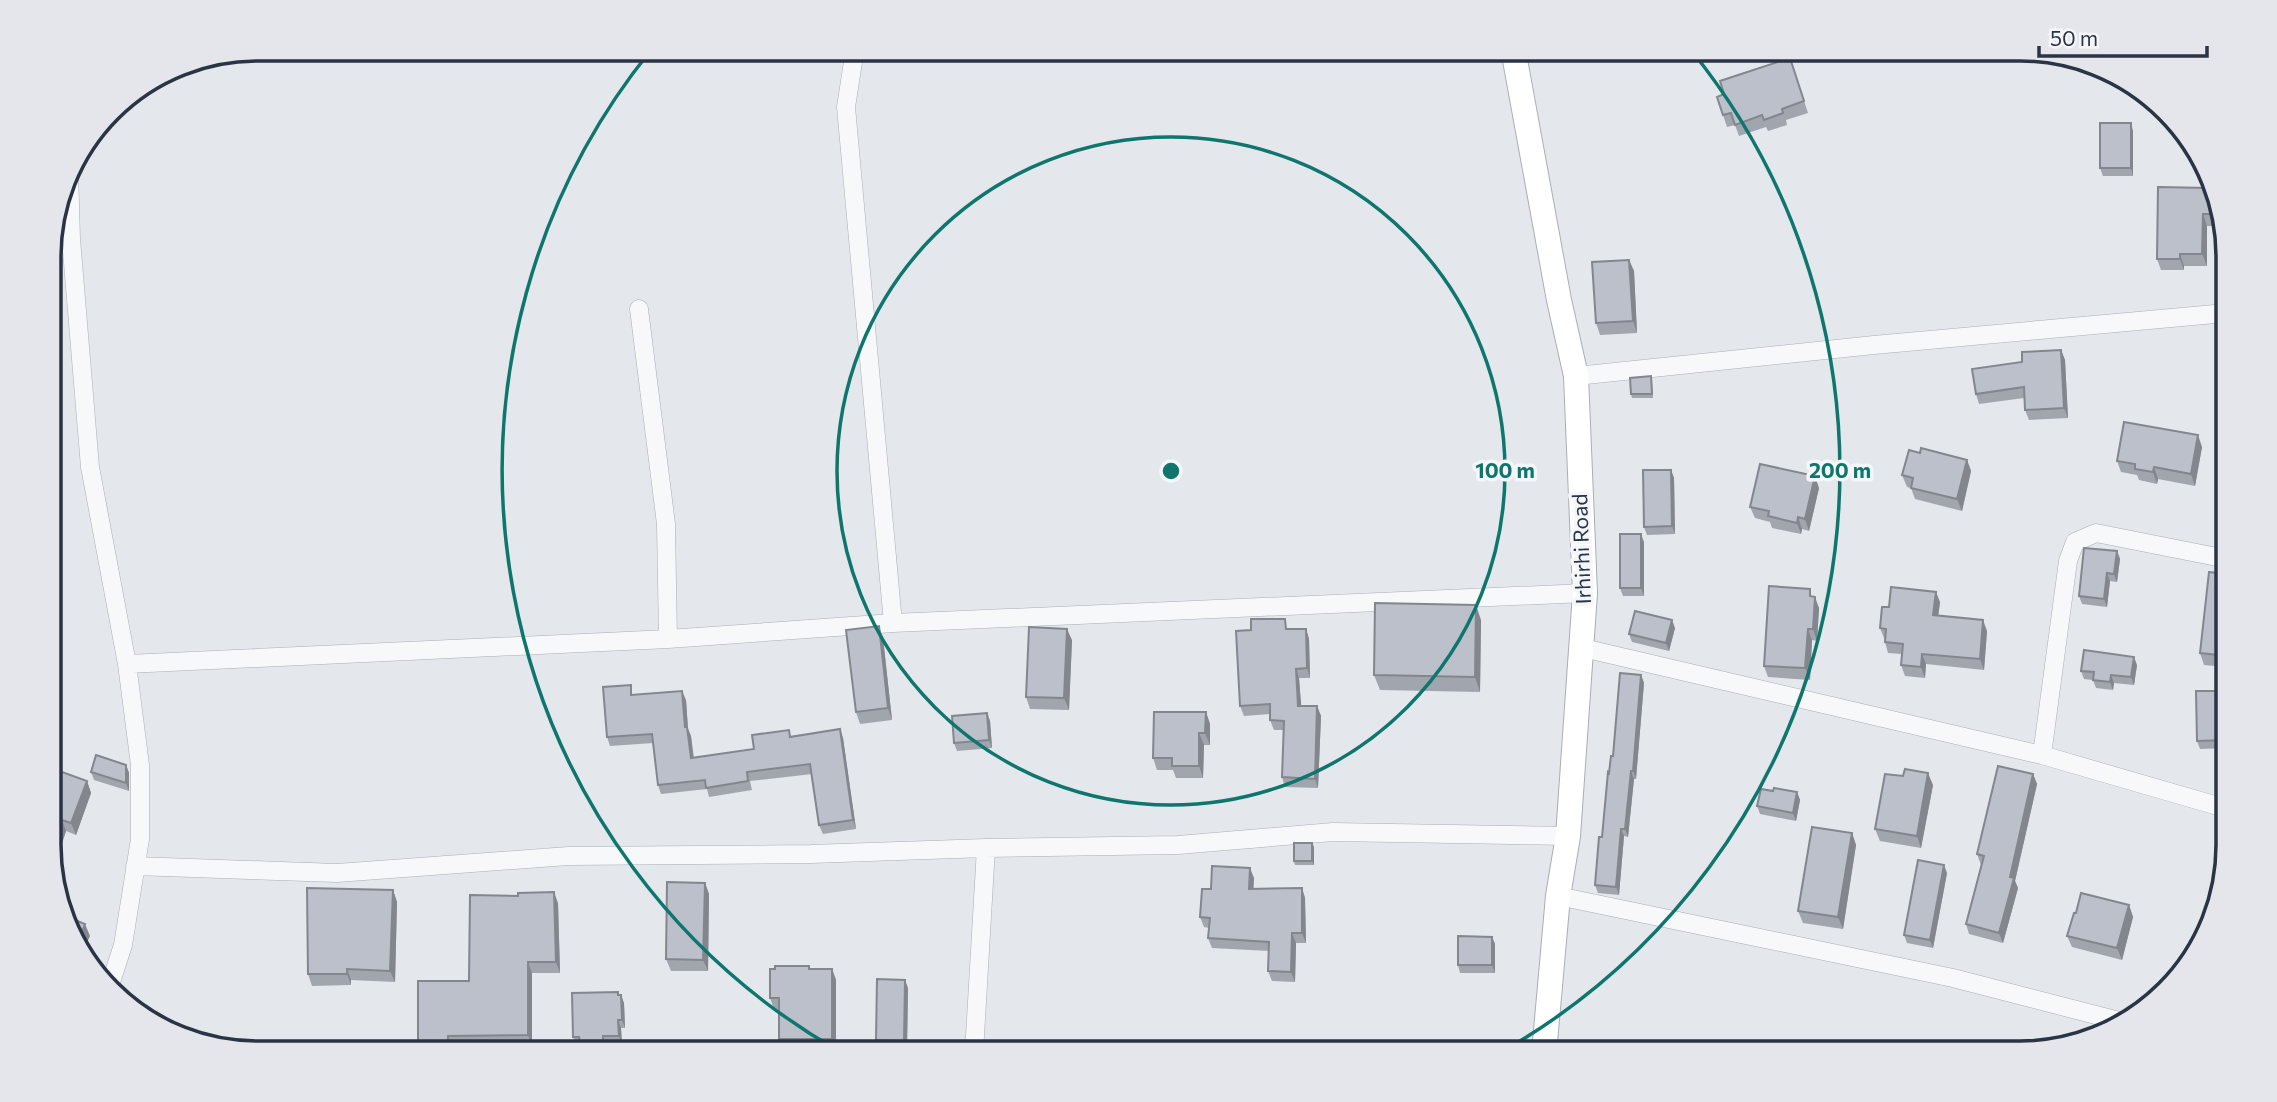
<svg xmlns="http://www.w3.org/2000/svg" width="2277" height="1102" font-family="Commissioner,sans-serif">
	<style>
		.lines { fill: none; stroke-linecap: round; stroke-linejoin: round }
		.street-casing { stroke: #a9aeb7; stroke-width: 19 }
		.secondary-casing { stroke: #a9aeb7; stroke-width: 26 }
		.street { stroke: #f7f8fa; stroke-width: 18 }
		.secondary { stroke: #fff; stroke-width: 24 }
		.wall { fill: #a1a5ae }
		.shaded-wall { fill: #83868d }
		.building { fill: #bbc0ca; stroke: #83868d; stroke-width: 2 }
		.ring { fill: none; stroke: #0f766e; stroke-width: 3.5 }
		.labels { text-anchor: middle; stroke-width: 7; stroke-linejoin: round; paint-order: stroke }
		.street-label { font-size: 21px; fill: #2b3445; stroke: #f4f6f9 }
		.rim { fill: none; stroke: #2b3445; stroke-width: 3.5 }
		.centre { fill: #0f766e; stroke: #f4f6f9; stroke-width: 3.5 }
		.ring-label { font-size: 21px; text-anchor: middle; font-weight: bold; fill: #0f766e; stroke: #f4f6f9; stroke-width: 7; stroke-linejoin: round; paint-order: stroke }
	</style>
	<rect width="100%" height="100%" fill="#e4e7ec"/>
	<g class="lines">
		<defs>
			<path id="street" d="M855,49L846,107L893,623
				M69,170L71,239L90,467L127,664L140,765V839L123,945L110,985
				M639,309L666,524L668,639
				M1576,376L1874,345L2226,313
				M1583,648L2042,755L2228,809
				M127,664L668,639L893,623L1585,593
				M2042,755L2068,561L2075,542L2096,533L2227,559
				M135,866L337,873L568,856L811,854L986,848L1178,845L1333,832L1568,836
				M1558,896L1953,978L2123,1022
				M974,1053L986,848"/>
			<path id="secondary" d="M1513,49L1559,300L1576,376L1585,593L1568,836L1558,896L1544,1053"/>
		</defs>
		<use href="#street" class="street-casing"/>
		<use href="#secondary" class="secondary-casing"/>
		<use href="#street" class="street"/>
		<use href="#secondary" class="secondary"/>
	</g>
	<path class="wall" d="M1790,58L1808,113L1786,120L1787,125L1768,131L1766,127L1739,136L1735,125L1727,127L1723,115L1724,94Z
		M2133,131V176H2103L2100,168Z
		M2209,188L2218,211V226H2207V266H2184V270H2161L2157,259Z
		M1629,260L1634,271L1637,333L1600,335L1596,323Z
		M2061,350L2065,360L2068,418L2029,420L2025,410L2024,398L1979,404L1976,394L2022,362Z
		M1651,376L1652,380L1653,398H1632L1631,394Z
		M2202,447L2195,486L2158,479L2157,484L2139,480L2137,475L2121,472L2117,461Z
		M1920,453L1967,460L1971,471L1962,511L1915,499L1911,488L1907,487L1902,475Z
		M1671,470L1674,478L1675,534L1647,535L1644,527Z
		M1819,488L1809,531L1802,529L1801,534L1772,528L1770,522L1755,518L1750,507Z
		M1644,542V596H1623L1620,588Z
		M2117,551L2120,559L2117,582L2110,581L2107,607L2082,604L2079,596Z
		M2227,574V667L2204,665L2200,653Z
		M1813,597L1819,608L1817,641L1812,640L1810,680L1768,677L1764,666Z
		M1940,602L1938,616L1987,631L1984,670L1926,664L1925,678L1905,676L1901,665L1902,654L1888,653L1885,642V639L1884,638L1880,628L1889,607Z
		M1481,620L1480,692L1380,690L1374,675Z
		M1675,628L1669,651L1632,642L1629,634Z
		M1289,629H1306L1309,639L1310,678H1299L1301,706H1317L1321,716L1318,788L1285,787L1282,777L1284,730H1274L1270,720V714L1244,716L1240,706Z
		M883,638L892,720L860,724L856,712Z
		M1072,640L1069,710L1030,709L1026,697Z
		M2137,665L2134,685L2114,683L2113,690L2096,688L2093,680L2084,679L2081,671Z
		M1641,675L1644,683L1636,779H1634L1628,837L1624,836L1619,895L1598,893L1595,885L1613,756Z
		M2228,691V748L2200,749L2197,741Z
		M634,695L686,700L688,729L691,736L693,758L754,749L791,736L840,729L843,738L856,829L823,834L819,825L812,774L750,781L752,790L709,797L707,789L661,794L658,785L653,743L610,746L607,737Z
		M1206,712L1210,724V745H1204L1203,778H1176L1173,770H1157L1153,758Z
		M987,713L990,721L992,748L957,751L954,743Z
		M126,765L129,773V791L94,780L91,772Z
		M51,768L87,781L91,793L76,835L66,831L61,846L51,842Z
		M2033,774L2037,784L2015,881L2018,888L2003,943L1969,934L1966,924L1981,865L1977,854Z
		M1903,776L1933,785L1921,848L1880,841L1875,829Z
		M1773,791L1797,792L1800,800L1796,821L1760,814L1757,806Z
		M1852,833L1856,845L1843,929L1803,923L1798,911Z
		M1312,843L1314,847V865H1295L1294,861Z
		M1947,873L1933,948L1907,943L1904,935Z
		M1254,878L1253,889L1302,888L1305,898L1306,943H1296L1295,982L1272,981L1268,971L1269,951L1212,948L1208,938L1209,928L1204,927L1200,917L1211,889Z
		M705,883L709,894L708,971H671L666,959Z
		M393,890L397,902L395,982L351,980V985L312,986L308,974Z
		M558,903L560,973H532V1046L452,1047V1053H422L418,1043L469,981Z
		M2129,905L2133,917L2122,960L2072,947L2067,936L2076,913Z
		M1492,937L1495,944V973H1460L1458,965Z
		M810,969H832L836,980V1051H783L779,1039V1009H774L770,998Z
		M908,988L907,1049L879,1048L876,1040Z
		M619,995L624,1003L625,1028H621L622,1044H605V1049H582L581,1045H576L573,1037Z"/>
	<path class="shaded-wall" d="M2131,123L2133,131V176L2131,168Z
		M2214,201L2218,211V226L2214,214Z
		M2203,214L2207,226V266L2202,254Z
		M2180,254L2184,266V270L2180,259Z
		M1629,260L1634,271L1637,333L1633,321Z
		M2061,350L2065,360L2068,418L2064,408Z
		M2198,435L2202,447L2195,486L2191,474Z
		M1967,460L1971,471L1962,511L1957,499Z
		M2154,467L2158,479L2157,484L2153,472Z
		M1671,470L1674,478L1675,534L1672,526Z
		M1815,476L1819,488L1809,531L1805,519Z
		M1798,517L1802,529L1801,534L1797,523Z
		M1641,534L1644,542V596L1641,588Z
		M2117,551L2120,559L2117,582L2114,574Z
		M2107,573L2110,581L2107,607L2104,599Z
		M1936,592L1940,602L1937,626L1933,615Z
		M1815,597L1819,608L1817,641L1813,629Z
		M1476,605L1481,620L1480,692L1475,677Z
		M1672,620L1675,628L1669,651L1666,643Z
		M1983,620L1987,631L1984,670L1980,659Z
		M879,626L883,638L892,720L888,708Z
		M1067,629L1072,640L1069,710L1064,698Z
		M1306,629L1309,639L1310,678L1307,668Z
		M1808,629L1812,640L1810,680L1805,668Z
		M1922,654L1926,664L1925,678L1921,667Z
		M2134,657L2137,665L2134,685L2131,677Z
		M1296,669L1299,678L1302,715L1298,706Z
		M1641,675L1644,683L1636,779L1633,771Z
		M2111,675L2114,683L2113,690L2110,682Z
		M682,691L686,700L688,729L691,736L695,767L691,758L685,727Z
		M1317,706L1321,716L1318,788L1315,779Z
		M1206,712L1210,724V745L1205,733Z
		M987,713L990,721L992,748L989,740Z
		M840,729L843,738L856,829L853,820Z
		M1199,733L1204,745L1203,778L1199,766Z
		M126,765L129,773V791L126,783Z
		M1631,771L1634,779L1628,837L1625,829Z
		M1928,773L1933,785L1921,848L1917,836Z
		M2033,774L2037,784L2015,881L2018,888L2003,943L1999,933L2010,877Z
		M87,781L91,793L76,835L71,823Z
		M1797,792L1800,800L1796,821L1793,813Z
		M62,820L66,831L61,846L57,835Z
		M1621,829L1624,836L1619,895L1616,887Z
		M1852,833L1856,845L1843,929L1838,917Z
		M1312,843L1314,847V865L1312,861Z
		M1944,865L1947,873L1933,948L1930,940Z
		M1250,868L1254,878L1253,899L1249,889Z
		M705,883L709,894L708,971L703,960Z
		M1302,888L1305,898L1306,943L1302,933Z
		M393,890L397,902L395,982L390,971Z
		M554,892L558,903L560,973L556,962Z
		M2129,905L2133,917L2122,960L2117,948Z
		M85,924L90,936L83,951L79,940Z
		M1292,933L1296,943L1295,982L1291,972Z
		M1492,937L1495,944V973L1492,965Z
		M528,962L532,973V1046L528,1035Z
		M347,969L351,980V985L347,974Z
		M832,969L836,980V1051L832,1039Z
		M905,980L908,988L907,1049L904,1041Z
		M621,995L624,1003L625,1028L622,1020Z
		M618,1020L621,1028L622,1044L619,1036Z
		M448,1036L452,1047V1053L448,1042Z"/>
	<path class="building" d="M1790,58L1804,101L1782,109L1783,113L1764,120L1762,115L1735,125L1731,113L1723,115L1717,97L1724,94L1720,81Z
		M2100,123H2131V168H2100Z
		M2158,187L2209,188L2214,201V214H2203L2202,254H2180V259H2157Z
		M1629,260L1633,321L1596,323L1592,262Z
		M2061,350L2064,408L2025,410L2024,387L1976,394L1972,369L2022,362V352Z
		M1651,376L1652,394H1631L1630,378Z
		M2124,422L2198,435L2191,474L2154,467L2153,472L2135,469V464L2117,461Z
		M1921,448L1967,460L1957,499L1911,488L1913,478L1902,475L1909,450L1920,453Z
		M1760,464L1815,476L1805,519L1798,517L1797,523L1768,516L1769,511L1750,507Z
		M1643,470H1671L1672,526L1644,527Z
		M1620,534H1641V588H1620Z
		M2084,548L2117,551L2114,574L2107,573L2104,599L2079,596Z
		M2209,572L2227,574V656L2200,653Z
		M1769,586L1810,589V596L1815,597L1813,629H1808L1805,668L1764,666Z
		M1891,587L1936,592L1933,615L1983,620L1980,659L1922,654L1921,667L1901,665L1903,644L1885,642L1886,629L1880,628L1882,607H1889Z
		M1375,603L1476,605L1475,677L1374,675Z
		M1635,611L1672,620L1666,643L1629,634Z
		M1251,619H1285L1286,629H1306L1307,668L1296,669L1298,706H1317L1315,779L1282,777L1284,721L1270,720V704L1240,706L1236,631L1251,630Z
		M879,626L888,708L856,712L846,630Z
		M1029,627L1067,629L1064,698L1026,697Z
		M2084,650L2134,657L2131,677L2111,675L2110,682L2093,680L2094,672L2081,671Z
		M1620,673L1641,675L1633,771H1631L1625,829H1621L1616,887L1595,885L1599,837H1602L1608,772L1609,773L1611,756H1613Z
		M631,685V695L682,691L685,727H687L691,758L754,749L752,735L789,730L790,737L840,729L853,820L819,825L810,764L747,772L748,781L706,788L705,780L658,785L652,734L607,737L603,687Z
		M2196,691H2228V740L2197,741Z
		M1154,712H1206L1205,733H1199V766H1172V758H1153Z
		M987,713L989,740L954,743L952,716Z
		M96,755L126,765V783L91,772Z
		M1998,766L2033,774L2010,877L2014,878L1999,933L1966,924L1984,856L1977,854Z
		M51,768L87,781L71,823L62,820L57,835L51,832Z
		M1905,769L1928,773L1917,836L1875,829L1885,774L1903,776Z
		M1774,788L1797,792L1793,813L1757,806L1761,789L1773,791Z
		M1812,827L1852,833L1838,917L1798,911Z
		M1294,843H1312V861H1294Z
		M1918,860L1944,865L1930,940L1904,935Z
		M1212,866L1250,868L1249,889L1302,888V933H1292L1291,972L1268,971L1269,942L1208,938L1210,918L1200,917L1202,889H1211Z
		M667,882L705,883L703,960L666,959Z
		M307,888L393,890L390,971L347,969V974H308Z
		M554,892L556,962H528V1035L448,1036V1042L418,1043V981H469L470,895L518,896V893Z
		M2081,893L2129,905L2117,948L2067,936L2074,913H2076Z
		M70,918L85,924L79,940Z
		M1458,936L1492,937V965H1458Z
		M775,966H809V969H832V1039H779V998H770V969H775Z
		M877,979L905,980L904,1041L876,1040Z
		M618,992V995H621L622,1020H618L619,1036H603V1041L580,1042L579,1037H573L572,993Z"/>
	<g class="ring">
		<circle cx="1171" cy="471" r="334"/>
		<path d="M837 1050A669 669 0 0 1 651 50M1691 50A669 669 0 0 1 1505 1050"/>
	</g>
	<g class="labels">
		<g class="street-label">
			<text transform="translate(1582 549) rotate(-92)" y="7">Irhirhi Road</text>
		</g>
	</g>
	<path d="M0 0H2277V1102H0ZM257 61H2020A196 196 0 0 1 2216 257V845A196 196 0 0 1 2020 1041H257A196 196 0 0 1 61 845V257A196 196 0 0 1 257 61Z" fill="#e4e6eb" fill-rule="evenodd"/>
	<path class="rim" d="M257 61H2020A196 196 0 0 1 2216 257V845A196 196 0 0 1 2020 1041H257A196 196 0 0 1 61 845V257A196 196 0 0 1 257 61Z"/>
	<circle cx="1171" cy="471" r="10" class="centre"/>
	<g class="ring-label">
		<text x="1505" y="478">100 m</text>
		<text x="1840" y="478">200 m</text>
	</g>
	<path d="M2039 46v10h168v-10" fill="none" stroke="#2b3445" stroke-width="3.5"/>
	<text x="2050" y="46" font-size="21" fill="#2b3445" stroke="#f4f6f9" stroke-width="5" paint-order="stroke">50 m</text>
</svg>
